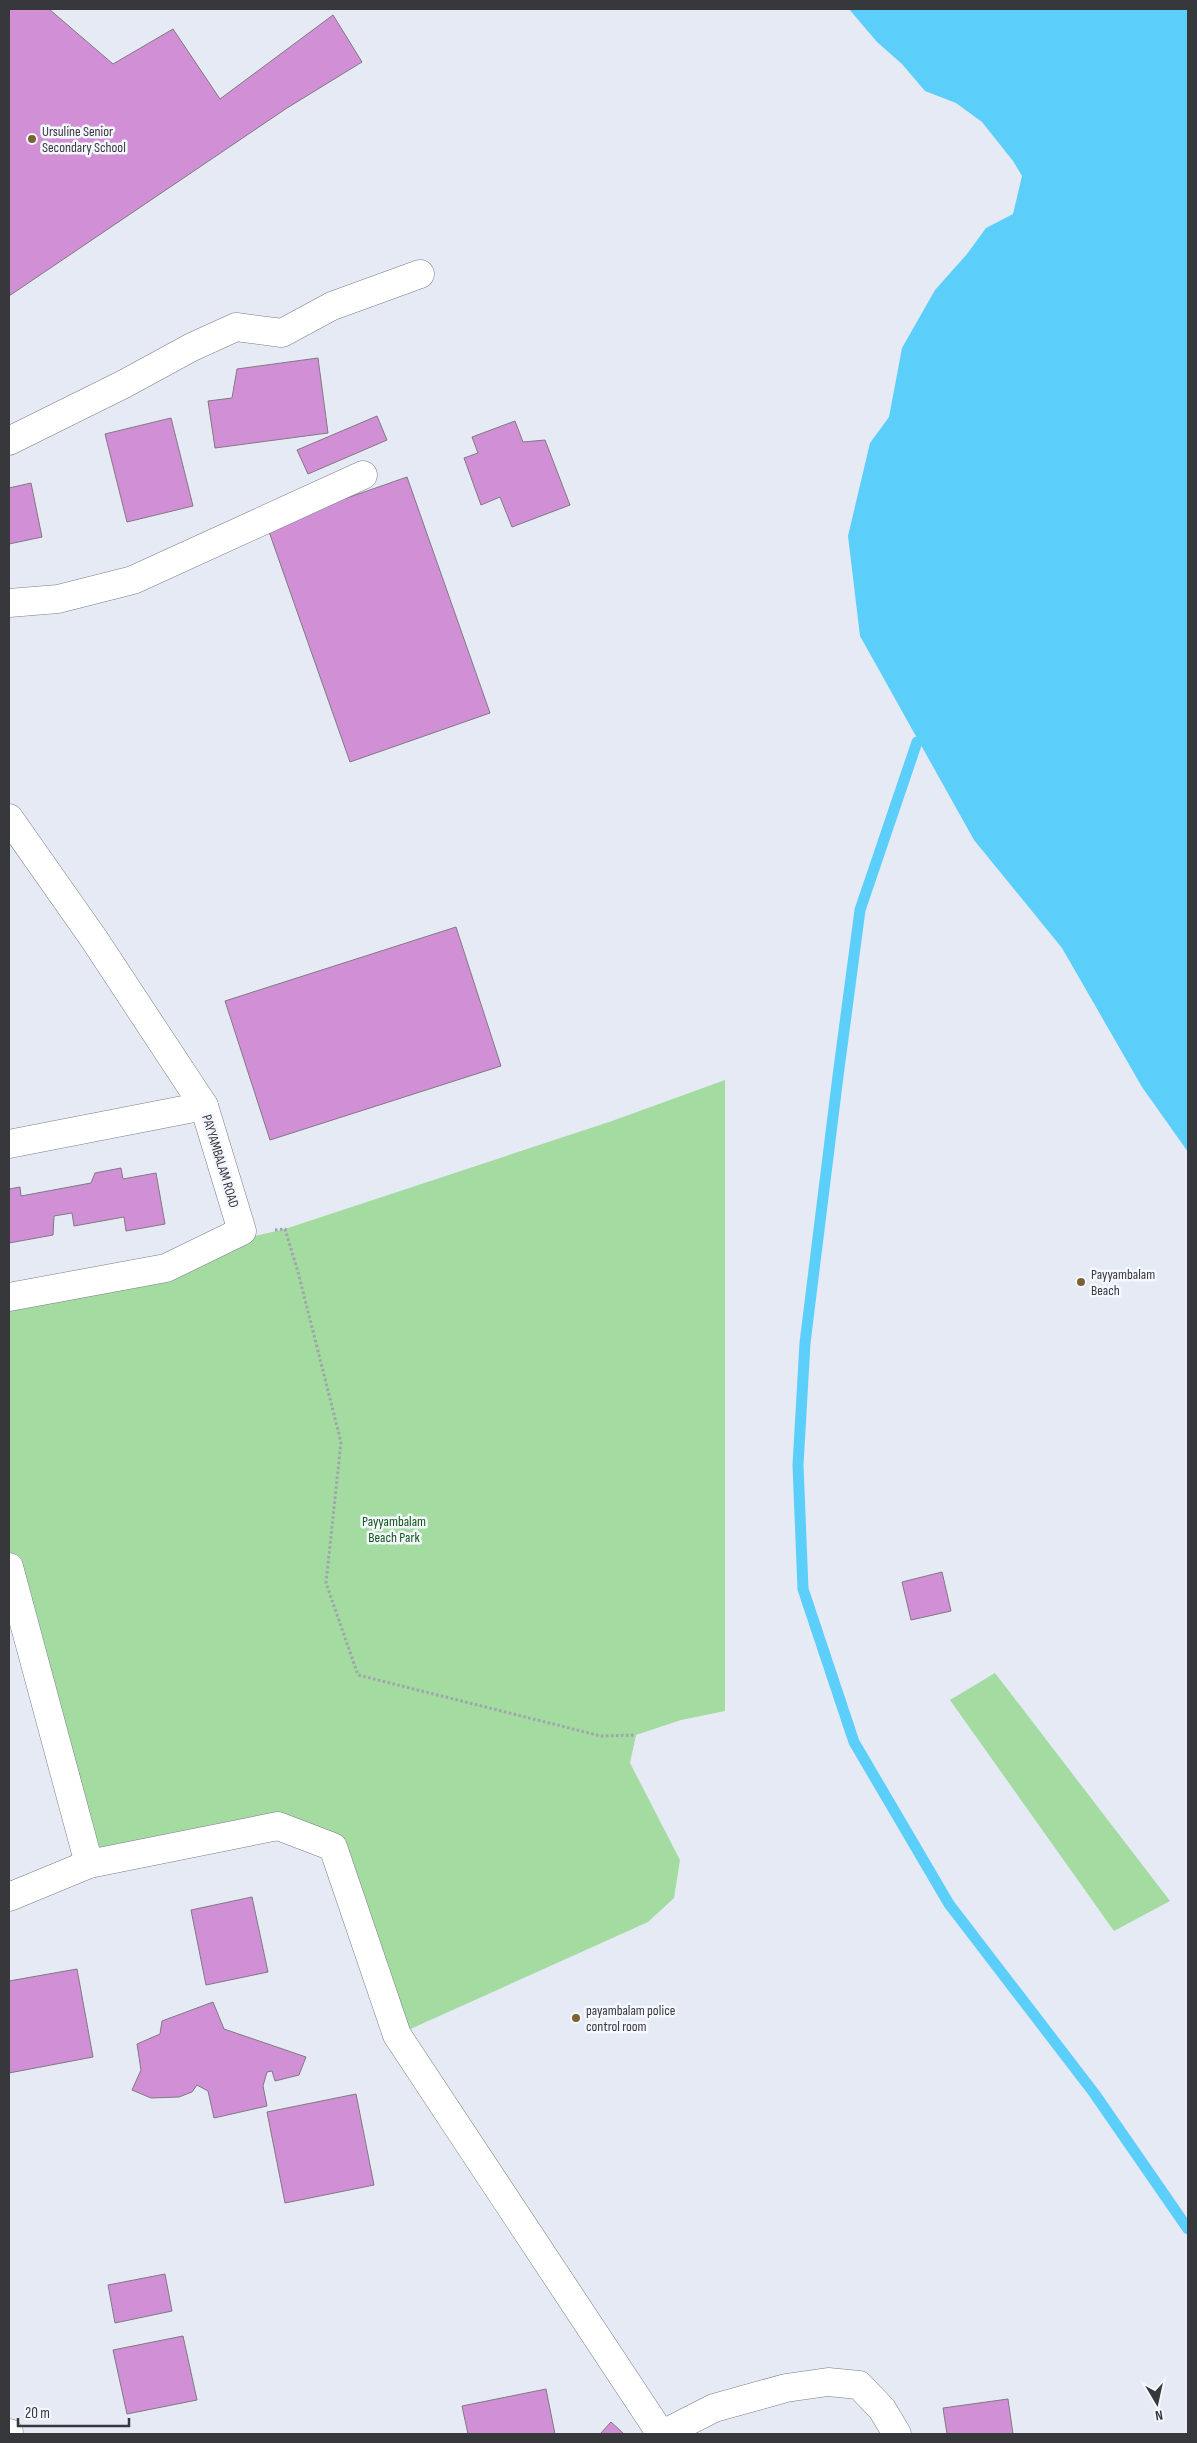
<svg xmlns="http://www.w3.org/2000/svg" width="1197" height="2443" font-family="'Sofia Sans Condensed',sans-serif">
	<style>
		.green { fill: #a3dba0 }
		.water { fill: #5bcffa }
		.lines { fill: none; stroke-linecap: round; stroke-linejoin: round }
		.stream { stroke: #5bcffa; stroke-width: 11 }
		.building { fill: #d190d6; stroke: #807981 }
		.street-casing { stroke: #7a7e87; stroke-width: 29 }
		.secondary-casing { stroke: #7a7e87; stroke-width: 29 }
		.path { stroke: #a0a4ac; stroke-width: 3; stroke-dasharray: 2.5 2.5; stroke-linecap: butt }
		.street { stroke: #fff; stroke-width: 28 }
		.secondary { stroke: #fff; stroke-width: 28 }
		.poi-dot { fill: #7b6233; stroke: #f4f8fe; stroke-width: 2 }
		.labels { text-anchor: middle; stroke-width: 5; stroke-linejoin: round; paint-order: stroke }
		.poi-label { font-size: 14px; fill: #36383c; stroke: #f4f8fe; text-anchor: start }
		.street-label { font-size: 14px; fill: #36383c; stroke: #f4f8fe }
		.park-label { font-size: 14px; fill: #0e5613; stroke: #f4f8fe }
	</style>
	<rect width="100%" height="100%" fill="#e5eaf5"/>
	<path class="green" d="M725,1080V1711L681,1720L636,1735L630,1763L680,1860L674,1898L648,1922L397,2035L332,1847L278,1826L89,1864L9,1567V1294L285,1229L612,1121Z
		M995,1673L1170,1901L1114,1931L950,1700Z"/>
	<path class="water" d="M849,9H1188V1152L1142,1087L1062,948L974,840L860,636L848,536L870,443L889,417L902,348L935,290L967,254L986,228L1013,214L1022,176L1013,161L982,122L956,103L925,91L902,64L877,42Z"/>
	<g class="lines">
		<path class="stream" d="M917,742L860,910L838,1076L805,1343L798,1465L803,1589L854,1742L949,1904L1094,2093L1188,2229"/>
	</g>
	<path class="building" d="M9,9H49L113,64L173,29L220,99L333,15L362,62L287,108L9,296Z
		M318,358L328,433L215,448L208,401L232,398L237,369Z
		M377,416L387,440L308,474L297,450Z
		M171,418L193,506L127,522L105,434Z
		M515,421L523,442L545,440L570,505L512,527L500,497L481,505L464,458L478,453L472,437Z
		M407,477L490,713L350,762L267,526Z
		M31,483L42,537L9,544V488Z
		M456,927L501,1066L270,1140L225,1001Z
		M121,1168L123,1179L156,1173L165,1224L126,1231L124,1217L74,1226L72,1213L54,1216L53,1235L9,1243V1189L20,1187L21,1196L91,1183L95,1173Z
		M942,1572L951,1611L911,1620L902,1582Z
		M252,1897L268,1972L206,1985L191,1910Z
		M77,1969L93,2057L9,2073V1981Z
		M213,2002L224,2029L306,2057L299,2075L275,2081L272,2071L267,2072L263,2086L267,2106L214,2118L208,2091L197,2085L192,2092L179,2097L151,2098L132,2090L141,2070L137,2044L160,2034L162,2021Z
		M356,2094L374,2185L285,2203L267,2112Z
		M165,2274L172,2311L115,2323L108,2285Z
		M183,2336L197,2400L127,2414L113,2350Z
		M546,2389L555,2434H468L462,2406Z
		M1008,2399L1013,2434H947L943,2408Z
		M611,2422L624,2434H600Z"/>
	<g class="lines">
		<defs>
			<path id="street" d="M9,441L124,384L192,347L236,327L282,333L332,306L420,274
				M9,603L58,599L133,580L363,475
				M9,1144L204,1106
				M9,1897L89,1864
				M9,2433V2434
				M663,2434L714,2408L786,2388L828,2382L859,2385L882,2409L897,2434"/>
			<path id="secondary" d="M9,818L94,939L204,1106L242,1231L166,1268L9,1297
				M9,1567L89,1864L278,1826L333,1847L397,2035L661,2434"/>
		</defs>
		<use href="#street" class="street-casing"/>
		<use href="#secondary" class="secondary-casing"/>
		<path class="path" d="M275,1230L285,1229L298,1272L341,1442L326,1583L358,1675L601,1736L636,1735"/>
		<use href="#street" class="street"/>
		<use href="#secondary" class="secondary"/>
	</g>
	<g class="poi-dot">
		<circle cx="32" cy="139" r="5"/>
		<circle cx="1081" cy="1282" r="5"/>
		<circle cx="576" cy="2018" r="5"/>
	</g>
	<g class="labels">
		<g class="poi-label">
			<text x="42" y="136">Ursuline Senior<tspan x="42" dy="16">Secondary School</tspan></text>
			<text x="1091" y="1279">Payyambalam<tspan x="1091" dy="16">Beach</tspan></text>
			<text x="586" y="2015">payambalam police<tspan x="586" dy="16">control room</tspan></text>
		</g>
		<g class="street-label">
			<text transform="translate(221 1161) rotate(73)" y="5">PAYYAMBALAM ROAD</text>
		</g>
		<g class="park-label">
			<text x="394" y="1526">Payyambalam<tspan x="394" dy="16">Beach Park</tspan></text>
		</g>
	</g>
	<rect width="1197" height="2443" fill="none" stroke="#36383c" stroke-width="20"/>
	<g transform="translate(1157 2403) rotate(171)" stroke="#f4f8fe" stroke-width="4" paint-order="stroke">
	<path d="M0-4L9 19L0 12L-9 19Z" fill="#36383c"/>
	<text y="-8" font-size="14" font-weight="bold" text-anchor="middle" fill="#36383c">N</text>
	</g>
	<path d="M18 2418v8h111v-8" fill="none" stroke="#36383c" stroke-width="2.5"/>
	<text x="25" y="2418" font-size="15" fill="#36383c" stroke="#f4f8fe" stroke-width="4" paint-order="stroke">20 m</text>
</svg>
